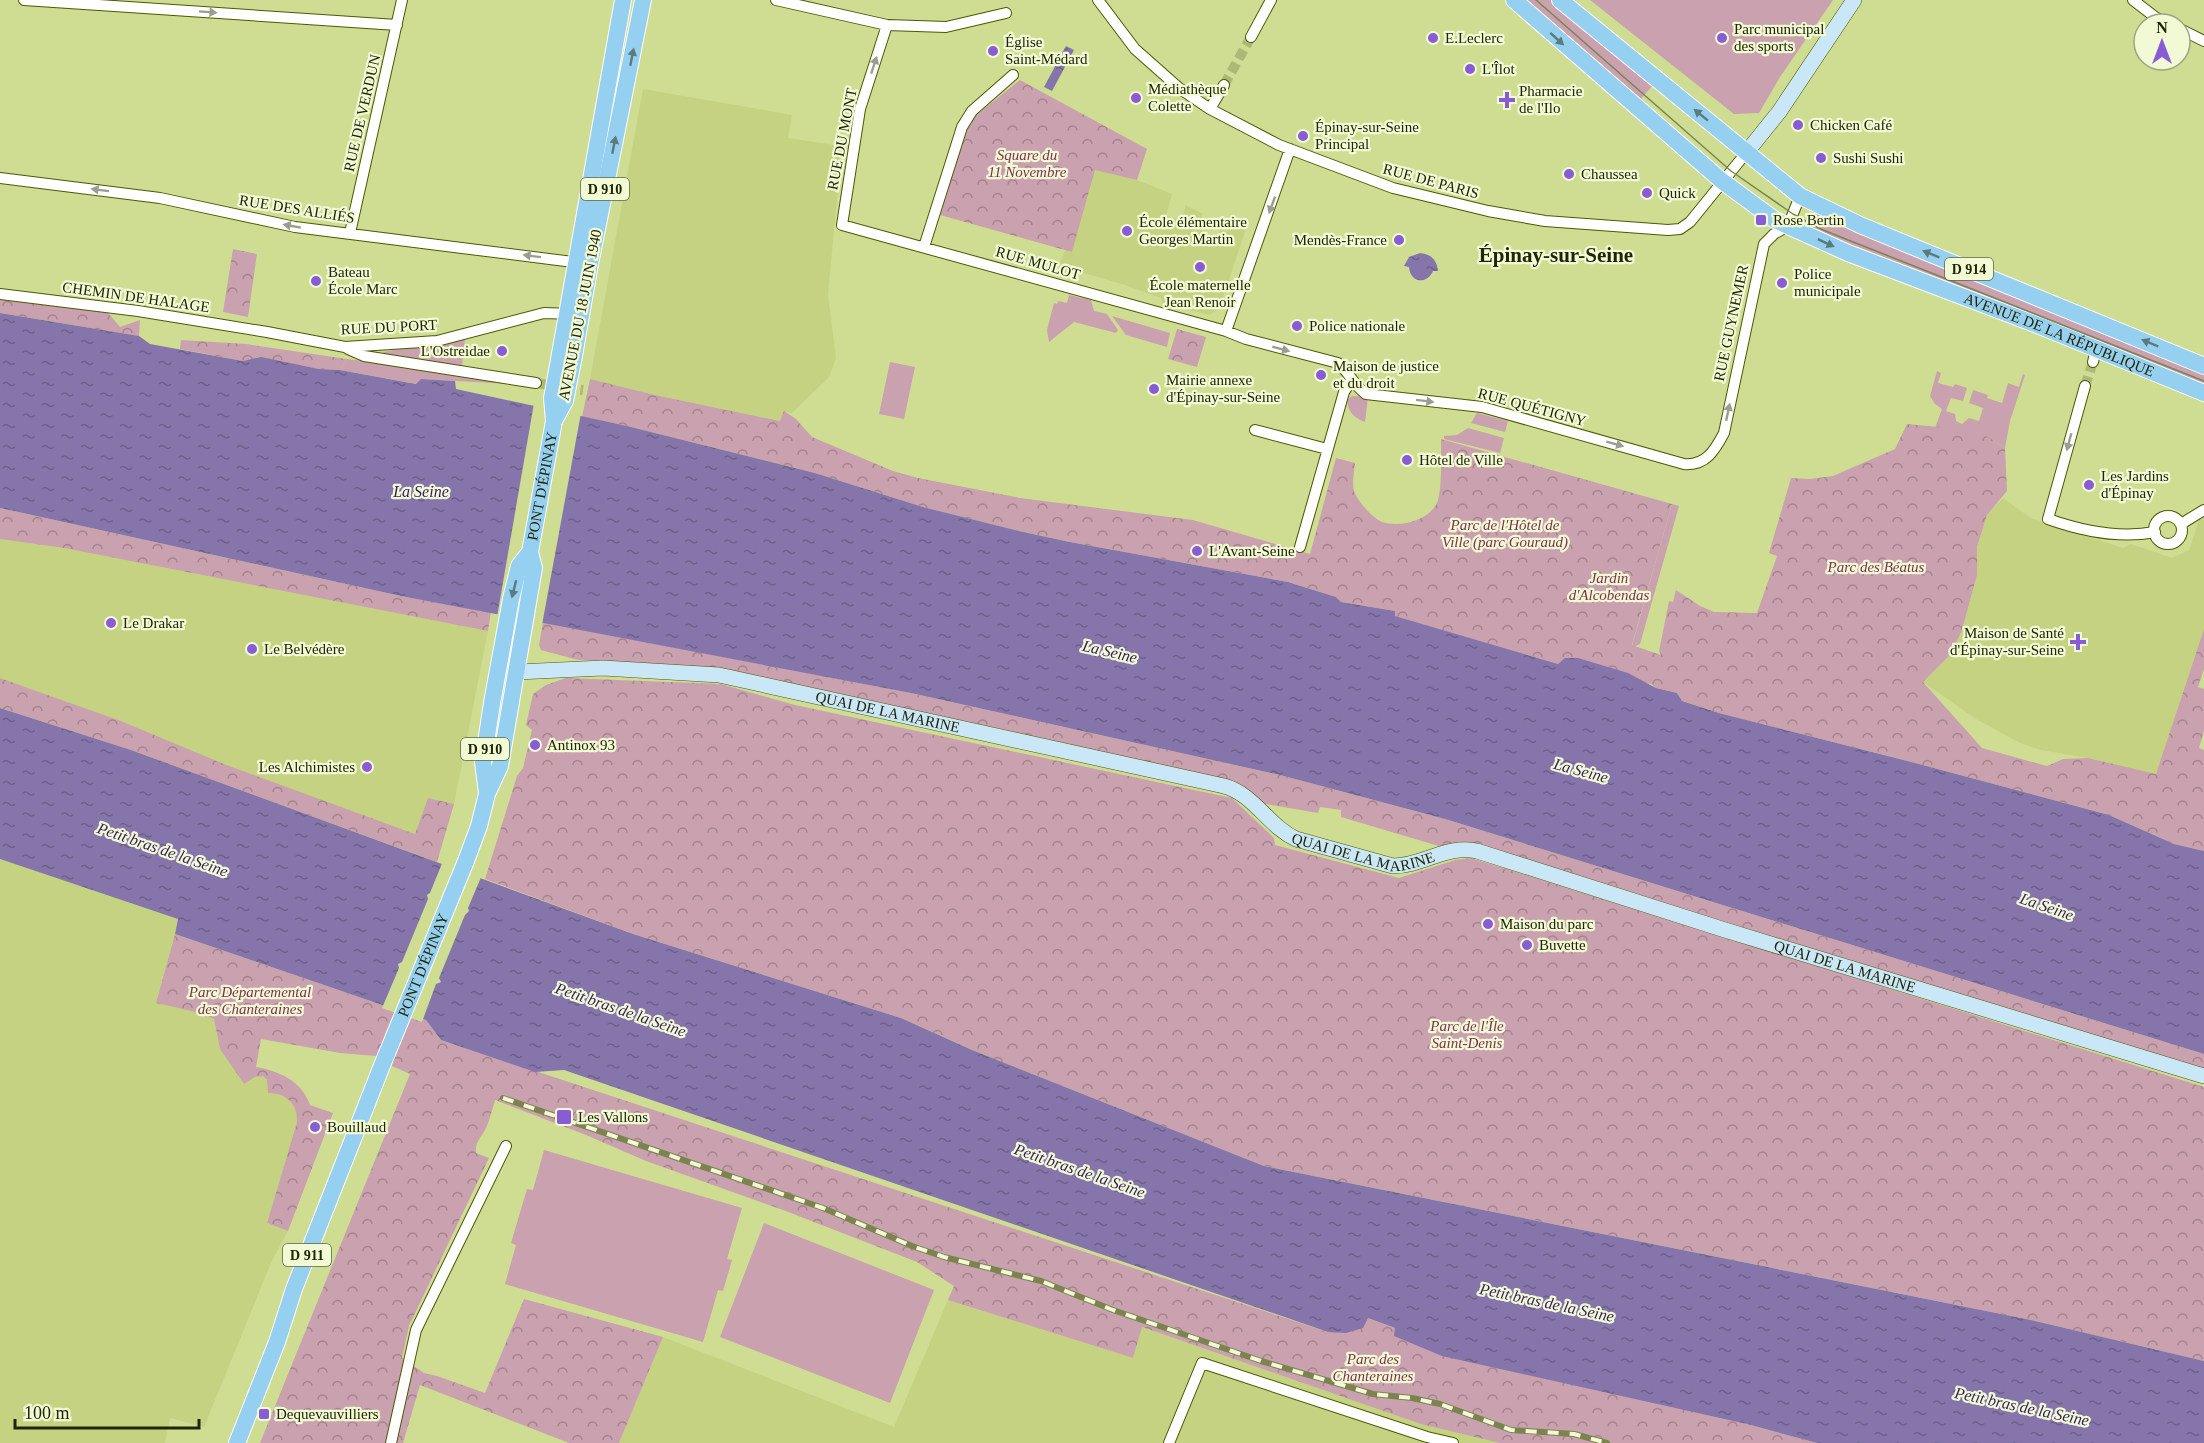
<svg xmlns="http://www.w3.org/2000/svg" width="2204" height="1443" font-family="'Times New Roman',serif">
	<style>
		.built { fill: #c5d281 }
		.grass { fill: #caa1ae }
		.forest { fill: url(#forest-crowns) }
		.water { fill: url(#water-ripples) }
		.pier { fill: #cfdd92 }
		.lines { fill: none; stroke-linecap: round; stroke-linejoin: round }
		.street-tunnel { stroke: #acb876; stroke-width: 10; stroke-dasharray: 10 5; stroke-linecap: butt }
		.street-casing { stroke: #4d5704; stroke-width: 12 }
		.secondary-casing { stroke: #4d5704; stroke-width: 16 }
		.primary-casing { stroke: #fff; stroke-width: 18 }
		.street { stroke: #fff; stroke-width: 10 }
		.secondary { stroke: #cae7f8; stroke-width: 15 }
		.primary { stroke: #96d0f1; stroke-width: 16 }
		.tram { stroke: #7b844f; stroke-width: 1.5 }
		.rail-casing { stroke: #7b844f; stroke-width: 6 }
		.rail { stroke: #f2fad5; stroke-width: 4; stroke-dasharray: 11; stroke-linecap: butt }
		.primary-bridge-casing { stroke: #fff; stroke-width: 18; stroke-linecap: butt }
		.primary-bridge { stroke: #96d0f1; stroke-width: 16 }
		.oneway { fill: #9b9d8f }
		.oneway2 { fill: #5b7a7c }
		.poi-dot { fill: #885cd5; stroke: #f2fad5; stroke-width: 2 }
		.labels { text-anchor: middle; stroke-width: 4.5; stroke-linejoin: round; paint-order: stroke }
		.shield { fill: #f2fad5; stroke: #5f6544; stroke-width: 1.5 }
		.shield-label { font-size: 14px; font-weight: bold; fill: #202506 }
		.poi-label { font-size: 15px; fill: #202506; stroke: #f2fad5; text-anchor: start }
		.street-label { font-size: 15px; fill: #202506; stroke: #f2fad5 }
		.park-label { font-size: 15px; font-style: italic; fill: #7d3050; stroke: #f2fad5 }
		.water-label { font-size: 16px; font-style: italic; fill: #351b5e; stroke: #f2fad5 }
		.district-label { font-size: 21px; font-weight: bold; fill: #202506; stroke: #f2fad5 }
	</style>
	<defs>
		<pattern id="forest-crowns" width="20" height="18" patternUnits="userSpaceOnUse" patternTransform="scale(1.5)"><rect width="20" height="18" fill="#caa1ae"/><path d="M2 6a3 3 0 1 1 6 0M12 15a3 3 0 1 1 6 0" fill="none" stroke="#a4838c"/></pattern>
		<pattern id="water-ripples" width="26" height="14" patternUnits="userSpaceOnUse" patternTransform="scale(1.5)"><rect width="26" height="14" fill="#8575ab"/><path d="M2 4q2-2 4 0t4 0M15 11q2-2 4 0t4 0" fill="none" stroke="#6c6089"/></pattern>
	</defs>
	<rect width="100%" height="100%" fill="#cfdd92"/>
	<path class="built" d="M643,89L792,115L788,138L842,146L828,294L836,358L829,377L792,413L784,412L781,421L655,395L590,379Z
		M1095,169L1137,180L1172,194L1166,216L1181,220L1186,205L1203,214L1196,227L1215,239L1221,229L1226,232L1228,228L1246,229L1219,309L1209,315L1162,303L1161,298L1122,284L1059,266L1065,250L1072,252Z
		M2003,498L2031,518L2123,548L2131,544L2172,558L2189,550L2199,520L2204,519V629L2156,775L2088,758L2041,750L2020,743L1976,719L1923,682L1951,654L1962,630L1977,575V547L1987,515Z
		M0,539L64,548L488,631L454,804L428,798L415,834L224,764L121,721L0,678Z
		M0,859L179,919L156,1003L200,1013L214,1019L220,1049L244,1084L255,1077L263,1075L267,1080L268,1093H276L286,1097L291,1101L297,1113V1122L267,1223L288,1231L271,1263L204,1427L170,1418L165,1443H0Z
		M948,1300L1133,1358L1141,1327L1419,1423L1501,1443H619L663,1337L894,1427Z"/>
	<path class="grass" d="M1522,0H1551L1654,84L1639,101Z
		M1590,0H1833L1780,77L1759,113L1734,114Z
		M1814,210L2204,371V386L1806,229Z
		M1069,295L1091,300L1094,311L1107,314L1118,330L1116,333L1074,322L1049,342L1047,330L1054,303L1057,304L1058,301L1067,303Z
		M1112,316L1170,333L1167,347L1126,335Z
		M465,338L462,367L386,357L383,352Z
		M347,359L434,370L511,384L421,379L417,384L340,370Z
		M890,362L915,367L904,419L879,414Z
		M1937,371L1941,373L1938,383L1953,387L1955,384L1967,388L1963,401L1951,398L1946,411L1955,414L1956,421L1962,424L1969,418L1979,421L1983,408L1969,403L1973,390L1988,395L1987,398L2002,403L2008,383L2019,387L2023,374L2025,375L2010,421L2005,448C1980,430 1966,429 1935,428L1942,409L1935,404L1930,396Z
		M1352,396L1368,397L1365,422C1354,418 1348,412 1347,400Z
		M1477,413L1508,421L1505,432L1471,423Z
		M1468,428L1504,438L1500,453L1444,439V436L1457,435Z
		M1672,504L1679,506L1640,644L1628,650L1632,646Z
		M544,1150L742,1208L727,1259L732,1260L723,1291L718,1290L703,1342L505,1284L516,1245L511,1243L527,1189L533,1190Z
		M764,1223L934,1290L890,1403L720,1337Z"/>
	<path class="forest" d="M1020,80L1147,149L1137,180L1095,170L1072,252L940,215L970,120Z
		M233,249L257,254L248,317L223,312Z
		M0,295L105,309L120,327L140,320L139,336L0,313Z
		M1177,329L1206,337L1197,367L1168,359Z
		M181,340L246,344L347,359L340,370L319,369L261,358L243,361L180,349Z
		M590,379L655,395L780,421L784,411L796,419L812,437L893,471L918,478L1020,498L1193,520L1310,554L1336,458L1355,463C1354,471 1352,483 1354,491C1357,500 1372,518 1382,522C1400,528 1432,520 1438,500C1442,487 1441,454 1441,439L1672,504L1632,645L1661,655L1659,651L1669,601L1673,602L1676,590L1700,606L1714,612L1757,613L1777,556L1769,553L1791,478L1810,479L1833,476L1895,449L1907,424L1971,430L1990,438L2005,448L2007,491L1987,515L1977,547V575L1962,630L1951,654L1923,682L1982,748L2047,766L2063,759L2088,758L2156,774L2204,629V669L2198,687L2204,689V731L2199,748L2204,750V851L2174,844L2109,815L1919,764L1719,713L1682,701L1677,693L1656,688L1651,684L1558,664L1394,616L1395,611L1341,602L1336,597L1288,582L1070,542L1023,532L923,507L815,473L627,426L582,417Z
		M0,508L401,596L491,612L488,631L64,548L0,539Z
		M543,622L911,693L1280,775L1445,819L2204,1054V1073L1341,817V810L1320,807L1318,813L1260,803L1236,782L1029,736L602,661L578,660L541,650L539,645Z
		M0,678L121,721L224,764L415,834L428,798L454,804L437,862L131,750L0,708Z
		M566,678L721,684L795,705L1232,798L1274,838L1275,845L1399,878L1455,860L1471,858L2204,1087V1361L2031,1320L1264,1166L972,1050L901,1018L633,934L485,879L517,776L523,768L532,730L526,725L533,694L546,685Z
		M175,934L426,1020L441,1040L1328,1332L1368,1318L1395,1328L1817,1443H1500L1421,1424L1142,1327L1133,1358L948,1300L954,1286L917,1262L783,1210L646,1161L586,1135L495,1100C493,1107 488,1126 485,1130C480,1139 475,1142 476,1153L489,1158L409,1326L402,1358L424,1373L437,1376L485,1393L524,1299L663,1337L619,1443H569L420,1385L403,1443H260L410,1074L385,1063L376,1056L340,1053L261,1039L256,1067C279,1071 302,1081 310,1105L333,1113L288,1231L267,1223L297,1122C298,1104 286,1093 268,1093L267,1080L263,1076L255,1077L244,1084L220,1049L214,1019L200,1013L156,1003Z"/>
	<path class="water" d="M1066,46L1074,50L1052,91L1044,87Z
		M1420,253C1431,254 1437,260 1438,271H1433C1427,285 1410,283 1409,267L1404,266L1409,257Z
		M0,313L139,336L150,344L243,361L261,357L319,369L340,370L416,384L421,379L455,381L456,389L627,426L815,473L923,507L1023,532L1070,542L1288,582L1336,597L1341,602L1395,611V616L1558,664L1565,658H1578L1628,673L1656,688L1677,693L1682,701L1719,713L1919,764L2109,815L2174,844L2204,851V1054L1445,819L1280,775L911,693L401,596L0,508Z
		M0,708L131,750L633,934L901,1018L972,1050L1264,1166L2031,1320L2204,1361V1443H1817L1747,1424L1442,1356L1394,1336L1395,1328L1368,1318L1363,1328L1346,1333L1328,1332L564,1070L535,1072L441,1040L426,1020L175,934L178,919L0,859Z"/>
	<path class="pier" d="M534,403L581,413L542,625L497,617Z
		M443,861L482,875L468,908L469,911L465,915L439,978L441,982L436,984L422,1022L382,1008L399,968L398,964L402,962L428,899L427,895L430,893Z"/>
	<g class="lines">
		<path class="street-tunnel" d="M1224,85L1251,37
			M536,383L583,390
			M2085,386L2093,362"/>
		<defs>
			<path id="street" d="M24,0L397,25
				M776,0L887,25L946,27L1006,13
				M1098,0L1135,49L1179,88L1210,109L1279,145L1393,188L1488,211L1545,221L1668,230L1680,229L1690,222L1746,153
				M2133,0L2155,17L2169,24
				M887,25L860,109L842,225L1226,331L1246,339L1338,363C1349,372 1354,386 1366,394L1482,407L1684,464C1706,466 1715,450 1724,433L1764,244L1774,234L1788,226L1800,196
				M2180,29L2204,41
				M1251,37L1271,0
				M1210,109L1224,85
				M0,178L160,198L295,227L581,263
				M350,233L402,0
				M924,247L962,127L972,111L1013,75
				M0,294L138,311L267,332L345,347L437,341L544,313L574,314
				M1226,331L1290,149
				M348,349L364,356L536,383
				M2093,362L2096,349
				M2085,386L2048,519C2082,531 2119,539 2155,532
				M1255,430L1327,449
				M2154 530a14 14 0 1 1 28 0a14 14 0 1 1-28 0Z
				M2181,524L2204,510
				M1300,547L1344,392L1352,379
				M391,1443L416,1330L506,1146
				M1169,1443L1202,1363L1427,1437L1453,1443"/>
			<g id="secondary">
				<path d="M1746,153L1779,112L1854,0"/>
				<path id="s1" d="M517,672L603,668L719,675L1224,786C1254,794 1268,826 1296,839L1393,866C1422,866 1448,844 1477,851L1725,930L2204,1076"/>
			</g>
			<g id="primary">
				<path id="s2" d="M1514,0L1722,181L1775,220L1848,253L2040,326L2204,393"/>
				<path d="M1560,0L1800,196L1860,225L2204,366"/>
				<path d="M560,354L623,0"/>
				<path d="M574,356L590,264L643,0"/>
				<path d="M487,793L483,762L492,703L511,599L519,566L530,552"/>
				<path id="s3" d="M237,1443L277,1342L294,1289L381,1068L466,861L479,826L487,794L500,766L534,568L530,552L554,421"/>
			</g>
		</defs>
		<use href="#street" class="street-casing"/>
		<use href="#secondary" class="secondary-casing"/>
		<use href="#primary" class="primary-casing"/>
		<use href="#street" class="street"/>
		<use href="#secondary" class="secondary"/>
		<use href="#primary" class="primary"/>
		<path class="tram" d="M1536,0L1731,171L1793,214L1823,230L2204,381"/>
		<defs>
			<path id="rail" d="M503,1098L823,1208L912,1246L944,1257L1041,1281L1113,1310L1261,1361L1373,1394L1412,1398L1440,1404L1511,1430L1574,1434L1607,1443"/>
		</defs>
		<use href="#rail" class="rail-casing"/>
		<use href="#rail" class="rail"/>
		<defs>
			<path id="primary-bridge" d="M554,421L565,401L574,356
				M554,421L552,398L560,354"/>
		</defs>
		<use href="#primary-bridge" class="primary-bridge-casing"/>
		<use href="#primary-bridge" class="primary-bridge"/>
	</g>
	<defs><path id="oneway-solid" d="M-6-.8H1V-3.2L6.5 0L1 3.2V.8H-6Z" transform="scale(1.5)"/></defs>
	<g class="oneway">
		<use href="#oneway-solid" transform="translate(208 12) rotate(4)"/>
		<use href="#oneway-solid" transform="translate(874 65) rotate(-72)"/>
		<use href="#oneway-solid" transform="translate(100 190) rotate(-173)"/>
		<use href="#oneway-solid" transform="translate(1272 205) rotate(110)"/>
		<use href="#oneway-solid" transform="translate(292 226) rotate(-170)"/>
		<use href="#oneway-solid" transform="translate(532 256) rotate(-173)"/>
		<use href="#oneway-solid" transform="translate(1281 349) rotate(15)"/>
		<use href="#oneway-solid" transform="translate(1425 401) rotate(7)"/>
		<use href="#oneway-solid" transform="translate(1728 412) rotate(-78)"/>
		<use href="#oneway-solid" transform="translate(2069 442) rotate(105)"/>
		<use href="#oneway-solid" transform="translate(1615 444) rotate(15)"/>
	</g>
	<g class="oneway2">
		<use href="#oneway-solid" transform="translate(1557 39) rotate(42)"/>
		<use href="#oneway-solid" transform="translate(632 57) rotate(-79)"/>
		<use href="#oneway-solid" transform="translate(1701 115) rotate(-141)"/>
		<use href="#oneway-solid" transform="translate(614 145) rotate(-79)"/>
		<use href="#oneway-solid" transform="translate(1826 243) rotate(25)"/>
		<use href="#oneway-solid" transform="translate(1931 254) rotate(-158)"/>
		<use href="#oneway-solid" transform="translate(2150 343) rotate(-157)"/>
		<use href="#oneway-solid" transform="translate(514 589) rotate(104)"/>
	</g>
	<g class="poi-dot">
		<circle cx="1433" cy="38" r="6"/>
		<circle cx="1722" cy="38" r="6"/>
		<circle cx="993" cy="51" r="6"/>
		<circle cx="1470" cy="69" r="6"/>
		<circle cx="1136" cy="98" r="6"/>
		<path d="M1504 91h6v6h6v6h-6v6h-6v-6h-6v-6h6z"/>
		<circle cx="1798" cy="125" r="6"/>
		<circle cx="1303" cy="136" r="6"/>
		<circle cx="1821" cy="158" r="6"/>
		<circle cx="1569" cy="174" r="6"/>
		<circle cx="1647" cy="193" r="6"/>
		<rect x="1755" y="214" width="12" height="12" rx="3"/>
		<circle cx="1127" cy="231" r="6"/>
		<circle cx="1399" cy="240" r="6"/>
		<circle cx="1200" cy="267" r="6"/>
		<circle cx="316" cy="281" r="6"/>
		<circle cx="1782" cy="283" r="6"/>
		<circle cx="1297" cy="326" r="6"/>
		<circle cx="502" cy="351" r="6"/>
		<circle cx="1321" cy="375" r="6"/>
		<circle cx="1154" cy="389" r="6"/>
		<circle cx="1407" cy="460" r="6"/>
		<circle cx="2089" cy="485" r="6"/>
		<circle cx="1197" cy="551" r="6"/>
		<circle cx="111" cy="623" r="6"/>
		<path d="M2075 633h6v6h6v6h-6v6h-6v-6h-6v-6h6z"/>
		<circle cx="252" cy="649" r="6"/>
		<circle cx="535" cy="745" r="6"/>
		<circle cx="367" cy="767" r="6"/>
		<circle cx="1488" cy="924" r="6"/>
		<circle cx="1527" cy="945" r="6"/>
		<rect x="556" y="1109" width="16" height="16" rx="3"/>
		<circle cx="315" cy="1127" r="6"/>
		<rect x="258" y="1408" width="12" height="12" rx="3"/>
	</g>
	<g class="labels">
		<g class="shield">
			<rect x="581" y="178" width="48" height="22" rx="4.5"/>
			<rect x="1945" y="258" width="48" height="22" rx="4.5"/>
			<rect x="461" y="738" width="48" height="22" rx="4.5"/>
			<rect x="283" y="1244" width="48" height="22" rx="4.5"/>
		</g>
		<g class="shield-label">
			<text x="605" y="194">D 910</text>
			<text x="1969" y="274">D 914</text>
			<text x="485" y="754">D 910</text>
			<text x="307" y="1260">D 911</text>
		</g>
		<g class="poi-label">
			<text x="1734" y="34">Parc municipal<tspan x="1734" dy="17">des sports</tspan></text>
			<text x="1445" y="43">E.Leclerc</text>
			<text x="1005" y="47">Église<tspan x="1005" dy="17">Saint-Médard</tspan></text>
			<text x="1482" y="74">L'Îlot</text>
			<text x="1148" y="94">Médiathèque<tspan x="1148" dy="17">Colette</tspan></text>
			<text x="1519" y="96">Pharmacie<tspan x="1519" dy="17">de l'Ilo</tspan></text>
			<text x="1810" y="130">Chicken Café</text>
			<text x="1315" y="132">Épinay-sur-Seine<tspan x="1315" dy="17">Principal</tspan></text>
			<text x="1833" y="163">Sushi Sushi</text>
			<text x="1581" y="179">Chaussea</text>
			<text x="1659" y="198">Quick</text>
			<text x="1773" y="225">Rose Bertin</text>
			<text x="1139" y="227">École élémentaire<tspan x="1139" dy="17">Georges Martin</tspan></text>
			<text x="1387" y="245" text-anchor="end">Mendès-France</text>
			<text x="328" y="277">Bateau<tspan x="328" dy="17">École Marc</tspan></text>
			<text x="1794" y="279">Police<tspan x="1794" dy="17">municipale</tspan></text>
			<text x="1200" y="290" text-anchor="middle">École maternelle<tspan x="1200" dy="17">Jean Renoir</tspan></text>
			<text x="1309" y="331">Police nationale</text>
			<text x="490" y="356" text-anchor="end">L'Ostreidae</text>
			<text x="1333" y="371">Maison de justice<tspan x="1333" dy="17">et du droit</tspan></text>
			<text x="1166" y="385">Mairie annexe<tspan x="1166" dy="17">d'Épinay-sur-Seine</tspan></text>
			<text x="1419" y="465">Hôtel de Ville</text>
			<text x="2101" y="481">Les Jardins<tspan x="2101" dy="17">d'Épinay</tspan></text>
			<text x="1209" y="556">L'Avant-Seine</text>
			<text x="123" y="628">Le Drakar</text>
			<text x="2064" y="638" text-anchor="end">Maison de Santé<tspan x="2064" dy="17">d'Épinay-sur-Seine</tspan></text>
			<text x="264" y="654">Le Belvédère</text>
			<text x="547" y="750">Antinox 93</text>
			<text x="355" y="772" text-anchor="end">Les Alchimistes</text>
			<text x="1500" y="929">Maison du parc</text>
			<text x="1539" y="950">Buvette</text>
			<text x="578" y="1122">Les Vallons</text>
			<text x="327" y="1132">Bouillaud</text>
			<text x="276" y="1419">Dequevauvilliers</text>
		</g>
		<g class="street-label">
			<text transform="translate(362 113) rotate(-77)" y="5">RUE DE VERDUN</text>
			<text transform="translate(842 139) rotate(-79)" y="5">RUE DU MONT</text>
			<text transform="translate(1431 181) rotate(15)" y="5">RUE DE PARIS</text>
			<text transform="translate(297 209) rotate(9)" y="5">RUE DES ALLIÉS</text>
			<text transform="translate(1038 263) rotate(16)" y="5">RUE MULOT</text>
			<text transform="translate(136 297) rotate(8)" y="5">CHEMIN DE HALAGE</text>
			<text transform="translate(580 315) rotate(-79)" y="5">AVENUE DU 18 JUIN 1940</text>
			<text transform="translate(1731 323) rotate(-78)" y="5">RUE GUYNEMER</text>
			<text transform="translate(389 327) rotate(-3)" y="5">RUE DU PORT</text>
			<text dy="5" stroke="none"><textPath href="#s2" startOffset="648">AVENUE DE LA RÉPUBLIQUE</textPath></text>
			<text transform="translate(1532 407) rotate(15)" y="5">RUE QUÉTIGNY</text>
			<text dy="5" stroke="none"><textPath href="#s3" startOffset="1011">PONT D'ÉPINAY</textPath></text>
			<text dy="5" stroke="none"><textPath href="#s1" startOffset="375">QUAI DE LA MARINE</textPath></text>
			<text dy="5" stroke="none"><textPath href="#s1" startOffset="879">QUAI DE LA MARINE</textPath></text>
			<text dy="5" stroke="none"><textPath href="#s3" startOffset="513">PONT D'ÉPINAY</textPath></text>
			<text dy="5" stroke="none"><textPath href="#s1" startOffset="1382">QUAI DE LA MARINE</textPath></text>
		</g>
		<g class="park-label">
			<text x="1027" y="160">Square du<tspan x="1027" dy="17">11 Novembre</tspan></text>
			<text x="1505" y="530">Parc de l'Hôtel de<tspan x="1505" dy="17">Ville (parc Gouraud)</tspan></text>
			<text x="1876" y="572">Parc des Béatus</text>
			<text x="1609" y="583">Jardin<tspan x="1609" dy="17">d'Alcobendas</tspan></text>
			<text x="250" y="997">Parc Départemental<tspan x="250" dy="17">des Chanteraines</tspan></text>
			<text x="1467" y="1031">Parc de l'Île<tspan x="1467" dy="17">Saint-Denis</tspan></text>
			<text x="1373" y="1364">Parc des<tspan x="1373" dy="17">Chanteraines</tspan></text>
		</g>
		<g class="water-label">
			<text x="421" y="497">La Seine</text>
			<text transform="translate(1110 651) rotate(13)" y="6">La Seine</text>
			<text transform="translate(1581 770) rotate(15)" y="6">La Seine</text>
			<text transform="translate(163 849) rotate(19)" y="6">Petit bras de la Seine</text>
			<text transform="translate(2047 906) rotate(19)" y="6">La Seine</text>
			<text transform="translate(621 1009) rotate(19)" y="6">Petit bras de la Seine</text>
			<text transform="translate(1080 1170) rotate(19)" y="6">Petit bras de la Seine</text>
			<text transform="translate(1547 1302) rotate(12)" y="6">Petit bras de la Seine</text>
			<text transform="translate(2022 1406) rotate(12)" y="6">Petit bras de la Seine</text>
		</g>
		<g class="district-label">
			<text x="1556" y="262">Épinay-sur-Seine</text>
		</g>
	</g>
	<g transform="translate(2162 42)"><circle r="28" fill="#f2fad5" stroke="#9ea582" stroke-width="1.5"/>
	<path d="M0-4.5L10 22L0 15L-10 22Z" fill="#885cd5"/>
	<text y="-9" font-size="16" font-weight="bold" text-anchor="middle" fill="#202506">N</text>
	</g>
	<path d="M15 1419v9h184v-9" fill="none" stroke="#202506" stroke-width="3"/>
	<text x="24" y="1419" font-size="18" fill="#202506" stroke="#f2fad5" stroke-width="4.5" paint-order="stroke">100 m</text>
</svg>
